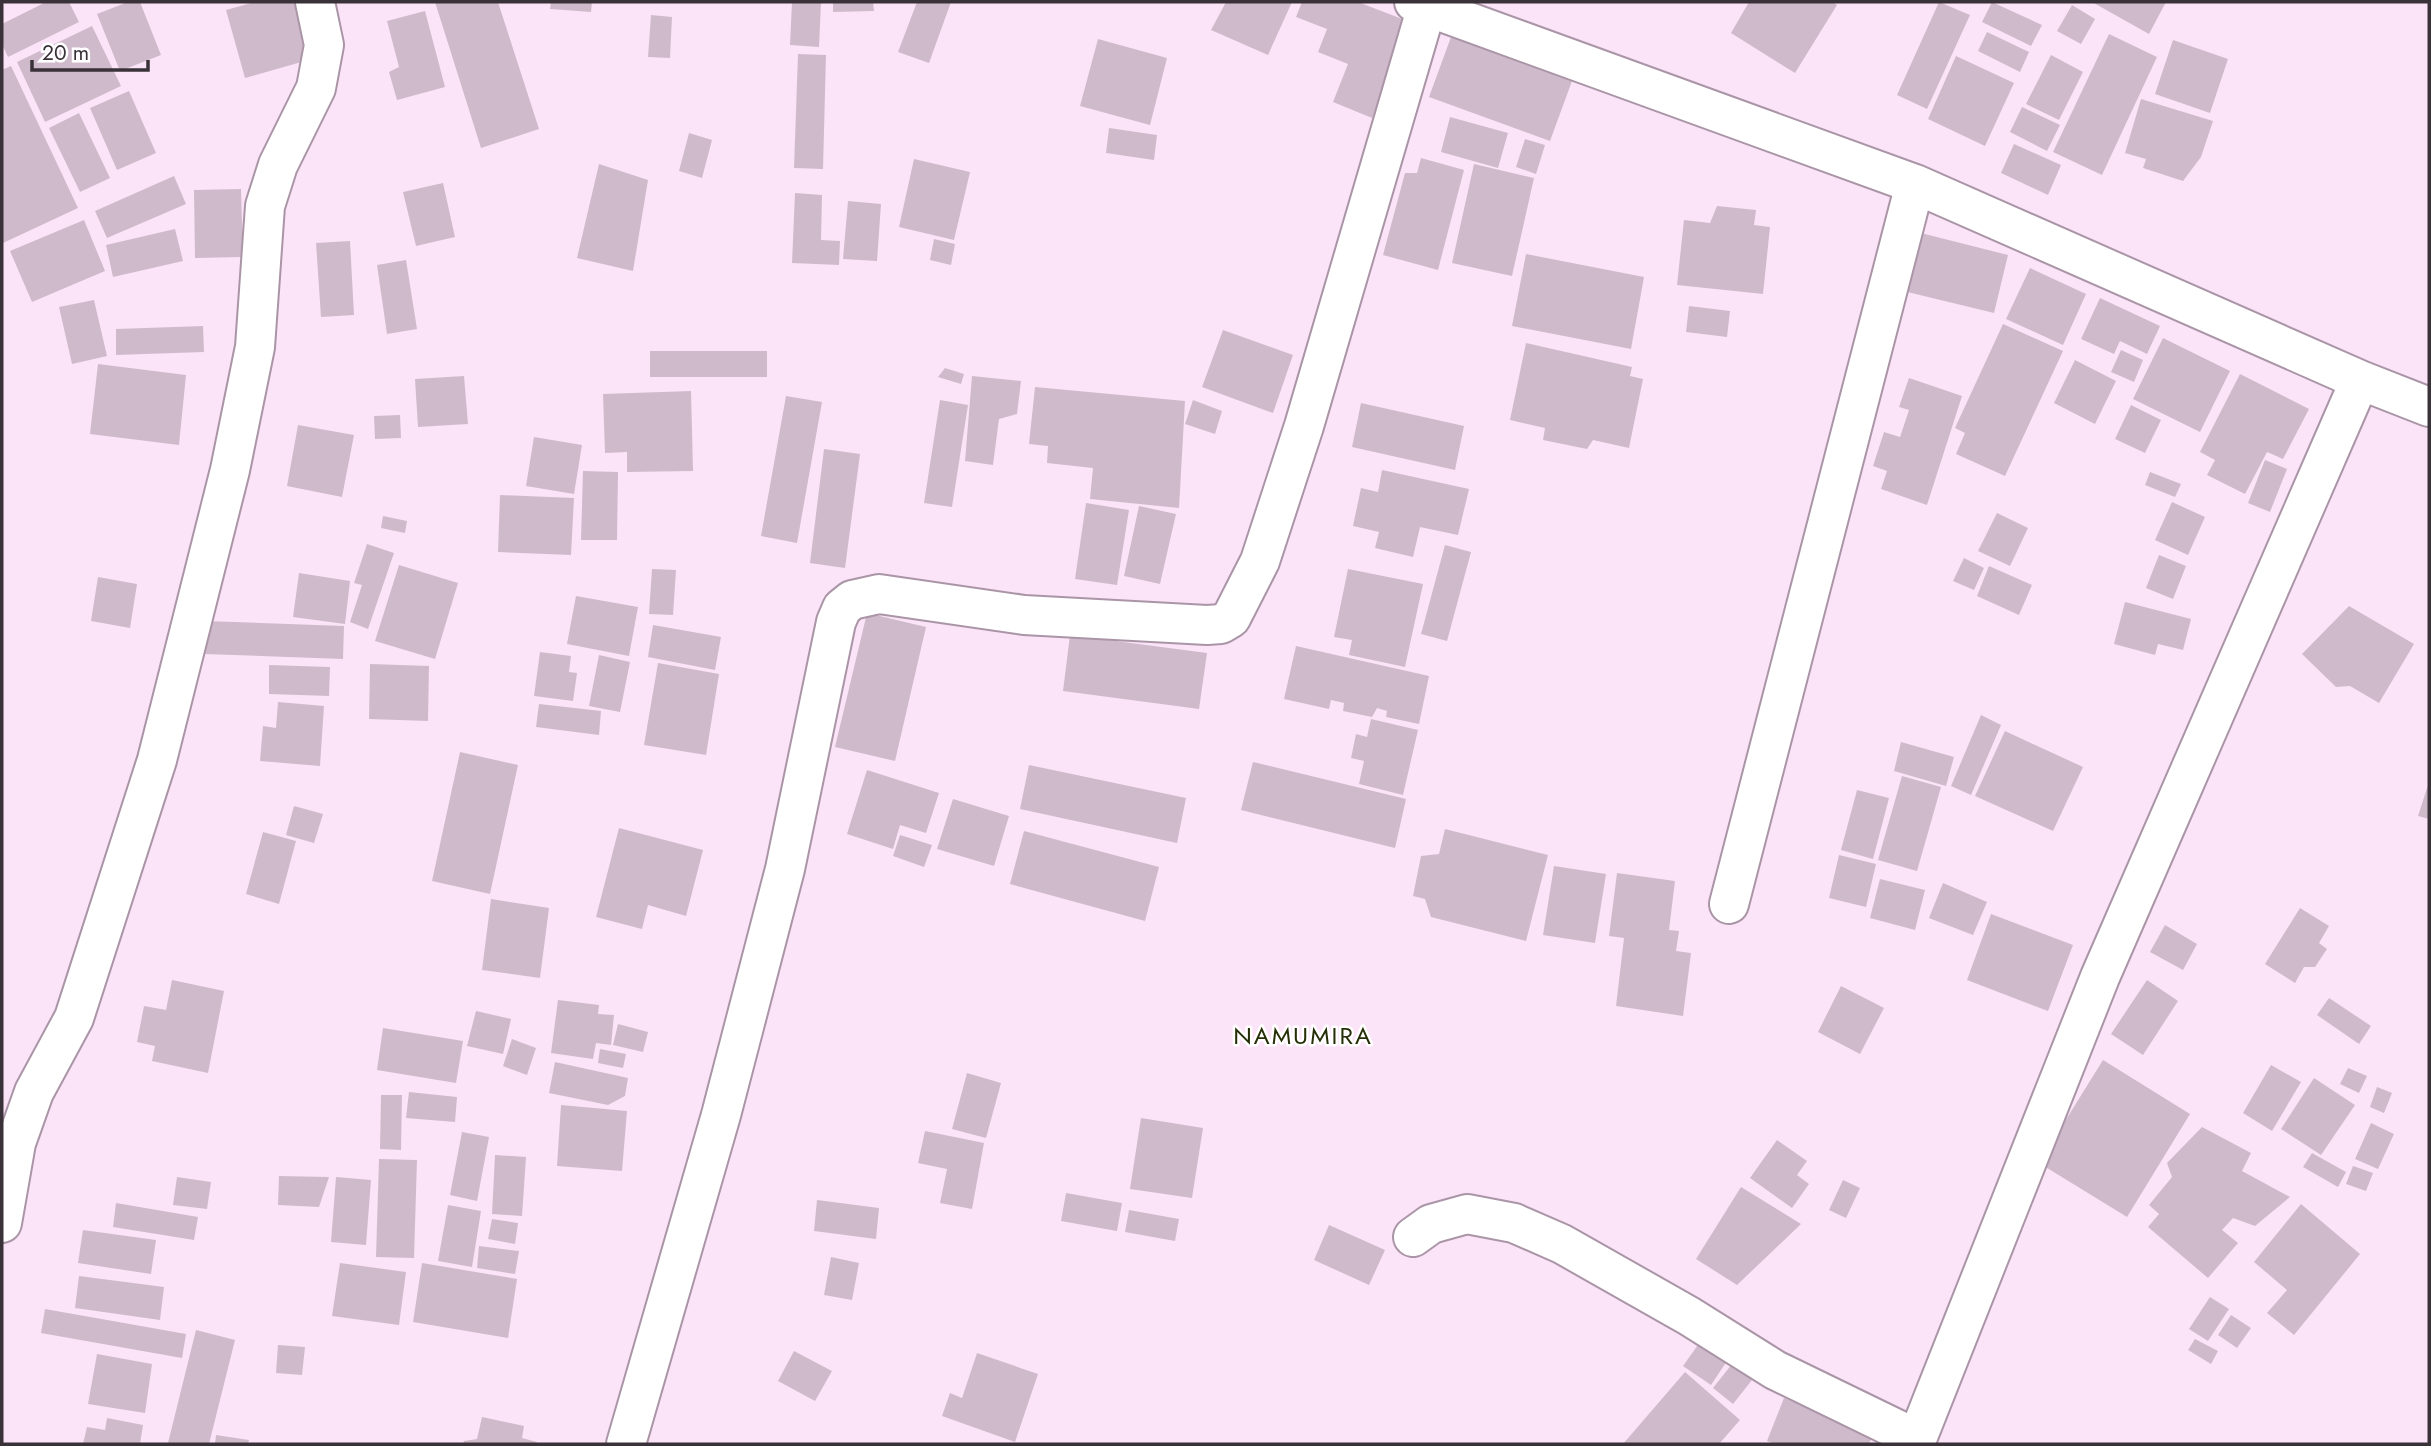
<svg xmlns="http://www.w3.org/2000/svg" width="2431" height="1446" font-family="Jost,sans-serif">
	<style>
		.building { fill: #cfbacc }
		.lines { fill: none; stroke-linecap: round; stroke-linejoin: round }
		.minor-casing { stroke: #aa95a7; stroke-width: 42 }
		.minor { stroke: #fff; stroke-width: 38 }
		.labels { text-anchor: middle; stroke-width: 5; stroke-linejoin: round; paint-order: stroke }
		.quarter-label { font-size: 24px; letter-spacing: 2px; fill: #252e06; stroke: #fff }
	</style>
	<rect width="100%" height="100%" fill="#fbe4f7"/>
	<path class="building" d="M46,2H69L79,22L8,57L2,44V24Z
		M128,2H140L161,55L120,71L97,14Z
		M255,2H296L312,59L245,78L226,10Z
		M435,2H498L539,129L481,148Z
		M551,2H592L591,12L550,9Z
		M792,2H821L819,47L790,45Z
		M833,2H873L874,11L833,12Z
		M917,2H951L929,63L898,52Z
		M1226,2H1292L1268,55L1211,30Z
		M1302,2H1358L1410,22L1372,118L1333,102L1348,64L1318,52L1327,29L1296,17Z
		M1749,2H1832L1837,5L1795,73L1731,33Z
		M1939,2L1970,15L1927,109L1897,95Z
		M1992,2L2042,25L2031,46L1982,22Z
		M2092,2H2166L2149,34Z
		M2072,5L2095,19L2081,44L2057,31Z
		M425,11L445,87L397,100L389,72L399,67L387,21Z
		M651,15L672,17L670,58L648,57Z
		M92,26L121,86L45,122L17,62Z
		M1987,32L2029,52L2020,72L1978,51Z
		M2109,34L2157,57L2102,175L2053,152Z
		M1451,37L1572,81L1550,141L1429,97Z
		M1098,39L1167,58L1150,125L1080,106Z
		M2173,40L2228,59L2210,113L2155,94Z
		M798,54L826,55L823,169L794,168Z
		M2051,55L2083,72L2059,120L2026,104Z
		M1956,56L2014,83L1985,146L1928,119Z
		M11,66L78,208L3,243L2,70Z
		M129,91L156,153L117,170L90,108Z
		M2141,99L2213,121L2201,157L2183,181L2143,168L2146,159L2125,153Z
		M2022,107L2060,125L2047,151L2010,132Z
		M79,113L110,178L80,192L49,128Z
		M1450,117L1508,133L1498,168L1441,152Z
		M1109,128L1157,135L1154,160L1106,153Z
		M689,133L712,140L702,178L679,171Z
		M1525,139L1545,145L1536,174L1516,167Z
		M2014,144L2061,165L2048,195L2001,173Z
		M1421,158L1464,170L1438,270L1383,255L1405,173H1417Z
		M914,159L970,172L954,240L899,227Z
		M599,164L648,180L633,271L577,258Z
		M1474,164L1534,178L1512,276L1452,263Z
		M174,176L186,204L107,238L95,211Z
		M443,183L455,237L416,246L403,192Z
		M241,189L243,257L195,258L194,190Z
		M795,193L822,195L821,240L840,241L839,265L792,263Z
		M848,201L881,204L877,261L843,259Z
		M1717,206L1756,210L1754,225L1770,227L1763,294L1677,285L1684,220L1710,223Z
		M84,220L105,271L32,302L10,251Z
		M175,229L183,261L113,277L106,245Z
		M1909,230L2008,255L1994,313L1895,289Z
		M934,239L955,244L951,265L930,260Z
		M350,241L354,315L321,317L316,243Z
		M1526,254L1644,277L1631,349L1512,326Z
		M406,260L417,329L387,334L377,265Z
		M2030,268L2086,294L2063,345L2006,319Z
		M2100,298L2160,326L2147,354L2120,341L2114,354L2081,339Z
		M94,300L107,356L72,364L59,307Z
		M1689,306L1730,311L1727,337L1686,332Z
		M2003,324L2063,351L2005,476L1956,454L1965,433L1955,428Z
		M203,326L204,352L116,355V329Z
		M1223,330L1293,355L1273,413L1202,387Z
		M2163,338L2230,371L2200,432L2133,399Z
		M1526,343L1632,367L1630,376L1643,379L1629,448L1593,440L1587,449L1543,440L1545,428L1510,420Z
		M2121,350L2143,360L2134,382L2111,372Z
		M650,351H767V377H650Z
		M2075,360L2116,381L2095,424L2054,403Z
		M98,364L186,375L179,445L90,434Z
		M945,368L964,374L961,384L938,377Z
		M2240,374L2309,409L2283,459L2267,452L2245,494L2207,475L2215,460L2200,452Z
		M464,376L468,424L418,427L415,379Z
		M972,376L1021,381L1017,414L999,419L993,465L965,461Z
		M1909,378L1962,396L1927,505L1881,489L1887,471L1873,466L1884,432L1900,437L1909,410L1899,407Z
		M1035,387L1185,401L1179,508L1090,499L1093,468L1047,463L1048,446L1029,444Z
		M691,391L693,471L627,472V452L605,453L603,394Z
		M786,396L822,402L797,543L761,536Z
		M940,400L968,405L952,507L924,503Z
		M1193,400L1222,411L1215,434L1185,424Z
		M1361,403L1464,426L1455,470L1352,447Z
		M2131,405L2161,420L2145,453L2115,439Z
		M400,415L401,438L375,439L374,416Z
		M298,425L354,435L342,497L287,486Z
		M534,437L582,445L574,494L526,486Z
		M824,449L860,454L845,568L810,563Z
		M2265,460L2287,469L2270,512L2248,503Z
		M1382,470L1469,489L1458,535L1420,527L1413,557L1375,548L1379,532L1353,526L1361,488L1378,492Z
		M583,471L618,472L617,540H581Z
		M2150,472L2181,484L2175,497L2145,485Z
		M500,495L574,498L571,555L498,552Z
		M2172,502L2205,517L2188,555L2155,540Z
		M1086,503L1129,510L1117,585L1075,579Z
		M1139,506L1176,514L1160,584L1124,576Z
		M1997,513L2028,528L2010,566L1978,551Z
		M383,516L407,521L405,533L381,528Z
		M367,544L394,553L368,629L350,622L362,585L354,583Z
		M1445,545L1471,552L1447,641L1421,634Z
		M2159,555L2186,566L2173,599L2146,588Z
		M1964,558L1984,568L1974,590L1953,581Z
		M399,565L458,583L435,659L375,641Z
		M1989,566L2032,585L2019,615L1977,596Z
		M652,569L676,570L673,615L649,614Z
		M1348,569L1423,584L1405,667L1349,655L1352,640L1334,637Z
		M299,573L350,581L345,624L293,617Z
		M98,577L137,584L130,628L91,621Z
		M576,596L638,607L629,656L567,644Z
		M2125,602L2191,619L2183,650L2158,644L2155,655L2114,644Z
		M2349,606L2414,644L2379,703L2350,686L2336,687L2302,654Z
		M867,613L926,627L895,761L835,747Z
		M205,621L344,626L343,659L204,654Z
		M653,625L721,637L715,670L648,657Z
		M1070,635L1207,653L1199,709L1063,691Z
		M1296,646L1429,676L1419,724L1386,717L1387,711L1377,708L1372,717L1343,711L1344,703L1331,700L1329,709L1284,699Z
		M540,652L571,656L569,672L577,673L573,701L534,696Z
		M599,655L630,662L620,712L589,706Z
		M658,663L719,674L706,755L644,745Z
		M370,664L429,666L428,721L369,719Z
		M269,665L330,667L329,696L269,694Z
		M278,702L324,706L320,766L260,761L263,726L276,728Z
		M539,704L601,711L599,735L536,727Z
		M1981,715L2001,725L1971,795L1951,786Z
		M1371,719L1418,730L1403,795L1359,784L1364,761L1351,758L1356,734L1367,737Z
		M2005,731L2083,767L2053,831L1975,796Z
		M1901,742L1954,757L1946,786L1894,771Z
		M460,752L518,765L490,894L432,881Z
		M1253,762L1406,799L1395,848L1241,810Z
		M1029,765L1186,798L1177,843L1020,809Z
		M867,770L939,793L926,833L900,825L893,849L847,834Z
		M1902,776L1941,787L1917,871L1878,860Z
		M2429,782V819L2418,816Z
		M1857,790L1889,798L1873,859L1841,850Z
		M953,799L1009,816L994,866L937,849Z
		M294,806L323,814L314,843L286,835Z
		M619,828L703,850L686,916L648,905L642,929L596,917Z
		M1445,829L1548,855L1526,941L1431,917L1425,899L1413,896L1421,856L1439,854Z
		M1024,831L1159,867L1145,921L1010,884Z
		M263,832L296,841L279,904L246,894Z
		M900,835L932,845L924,867L893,856Z
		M1839,855L1876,864L1866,907L1829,898Z
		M1554,866L1606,874L1595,943L1543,935Z
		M1617,873L1675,881L1669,930L1679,931L1676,951L1691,953L1683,1016L1616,1006L1624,938L1609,936Z
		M1880,879L1925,890L1915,930L1870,918Z
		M1943,883L1987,902L1973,935L1929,918Z
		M491,899L549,908L540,978L482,970Z
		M2300,908L2329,926L2319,943L2327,949L2315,967H2304L2295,983L2265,964Z
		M1991,914L2073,945L2048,1011L1967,980Z
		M2165,925L2197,944L2183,970L2150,952Z
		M172,980L224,991L208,1073L152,1061L155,1046L137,1042L144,1006L166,1010Z
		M2147,980L2178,1001L2143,1055L2111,1034Z
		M1841,986L1884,1008L1860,1054L1818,1032Z
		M2329,998L2371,1026L2359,1044L2317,1015Z
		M558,1000L599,1005L598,1014L614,1015L611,1045L596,1043L593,1059L551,1053Z
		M476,1011L511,1019L503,1054L467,1046Z
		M618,1024L648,1032L643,1052L613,1045Z
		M383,1028L463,1041L456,1083L377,1070Z
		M512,1039L536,1048L527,1075L503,1066Z
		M600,1049L626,1054L623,1068L598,1063Z
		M2103,1060L2190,1114L2127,1217L2039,1163Z
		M555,1062L628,1078L625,1096L608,1105L549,1093Z
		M2271,1065L2301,1082L2272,1131L2243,1113Z
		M2348,1068L2367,1076L2359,1093L2340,1084Z
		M967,1073L1001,1083L986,1138L952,1129Z
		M2314,1078L2355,1105L2321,1155L2281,1129Z
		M2377,1087L2392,1093L2384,1113L2370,1107Z
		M409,1092L457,1097L455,1122L406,1118Z
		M381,1095H402L401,1150L380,1149Z
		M561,1105L627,1111L622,1171L557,1166Z
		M1141,1118L1203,1128L1192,1198L1130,1189Z
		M2371,1123L2394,1134L2378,1169L2355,1159Z
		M2202,1127L2251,1153L2242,1171L2290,1197L2255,1226L2233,1218L2222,1230L2238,1243L2208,1278L2148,1227L2159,1214L2149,1205L2172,1177L2167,1163Z
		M925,1131L984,1143L972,1209L940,1203L947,1169L918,1163Z
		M462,1132L489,1137L477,1201L450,1195Z
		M1777,1140L1807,1161L1797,1175L1809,1184L1792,1208L1750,1178Z
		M2312,1153L2346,1172L2338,1187L2303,1167Z
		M495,1155L526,1157L522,1216L492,1214Z
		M379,1159L417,1160L414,1258L376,1257Z
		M2353,1166L2373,1173L2366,1191L2346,1184Z
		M279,1176L329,1177L319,1207L278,1205Z
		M177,1177L211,1182L207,1209L173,1205Z
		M336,1177L371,1180L366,1245L331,1242Z
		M1843,1180L1860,1188L1846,1218L1829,1210Z
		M1741,1187L1801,1224L1737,1285L1696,1259Z
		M1066,1193L1122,1203L1117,1231L1061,1221Z
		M817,1200L879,1208L876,1239L814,1231Z
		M116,1203L198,1217L194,1240L113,1227Z
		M2301,1204L2360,1254L2294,1335L2267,1313L2287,1290L2254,1262Z
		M448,1205L481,1211L472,1267L438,1261Z
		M1129,1210L1179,1219L1175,1241L1125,1232Z
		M492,1219L518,1223L515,1244L488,1239Z
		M1329,1225L1385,1250L1369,1285L1314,1260Z
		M83,1230L156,1240L151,1274L78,1263Z
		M479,1246L519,1251L515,1274L477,1268Z
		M831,1257L859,1263L852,1300L824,1295Z
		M340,1263L406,1272L399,1325L332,1316Z
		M422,1263L517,1279L508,1338L413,1322Z
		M79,1276L164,1287L160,1320L75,1308Z
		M2210,1297L2229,1309L2208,1341L2189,1329Z
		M45,1309L186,1334L182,1358L41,1333Z
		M2231,1315L2251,1328L2237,1348L2218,1335Z
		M196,1330L235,1340L209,1444H173L168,1443Z
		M2195,1339L2218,1351L2211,1364L2188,1350Z
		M1700,1342L1727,1361L1711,1385L1683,1366Z
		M278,1345L305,1347L302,1375L276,1373Z
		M794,1351L832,1371L815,1401L778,1381Z
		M977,1353L1038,1374L1015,1442L942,1416L950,1393L962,1398Z
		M97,1354L152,1364L145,1413L88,1404Z
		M1732,1364L1752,1380L1733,1404L1713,1388Z
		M1685,1372L1740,1420L1719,1444H1623Z
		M1784,1398L1873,1434L1869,1444H1775L1767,1441Z
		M482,1417L524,1426L522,1438L537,1442L536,1444H463L464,1441L477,1439Z
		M107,1418L143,1425L140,1444H83L87,1427L105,1430Z
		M216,1435L249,1440L248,1444H215Z"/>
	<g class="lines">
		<defs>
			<path id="minor" d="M1414,2L1915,184L2360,380L2429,407
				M1729,904L1915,184
				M2,1223L16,1143L34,1092L74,1018L157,760L230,470L255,347L265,206L278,165L316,88L324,45L315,2
				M1413,1237L1431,1224L1467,1214L1514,1223L1562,1244L1689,1316L1775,1370L1917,1439
				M626,1444L721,1115L785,869L836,622L842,608L852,600L879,594L1024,615L1207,625L1221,624L1231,618L1260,561L1304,426L1427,6
				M1915,1444L2100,977L2360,380"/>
		</defs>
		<use href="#minor" class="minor-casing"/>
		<use href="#minor" class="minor"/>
	</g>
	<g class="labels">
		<g class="quarter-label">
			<text x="1303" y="1044">NAMUMIRA</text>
		</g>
	</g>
	<rect width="2431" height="1446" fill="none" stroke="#3a3239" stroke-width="7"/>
	<path d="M32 60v10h116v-10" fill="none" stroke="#3a3239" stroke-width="3.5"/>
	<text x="42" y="60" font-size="21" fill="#3a3239" stroke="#ffffff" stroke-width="5" paint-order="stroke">20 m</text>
</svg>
